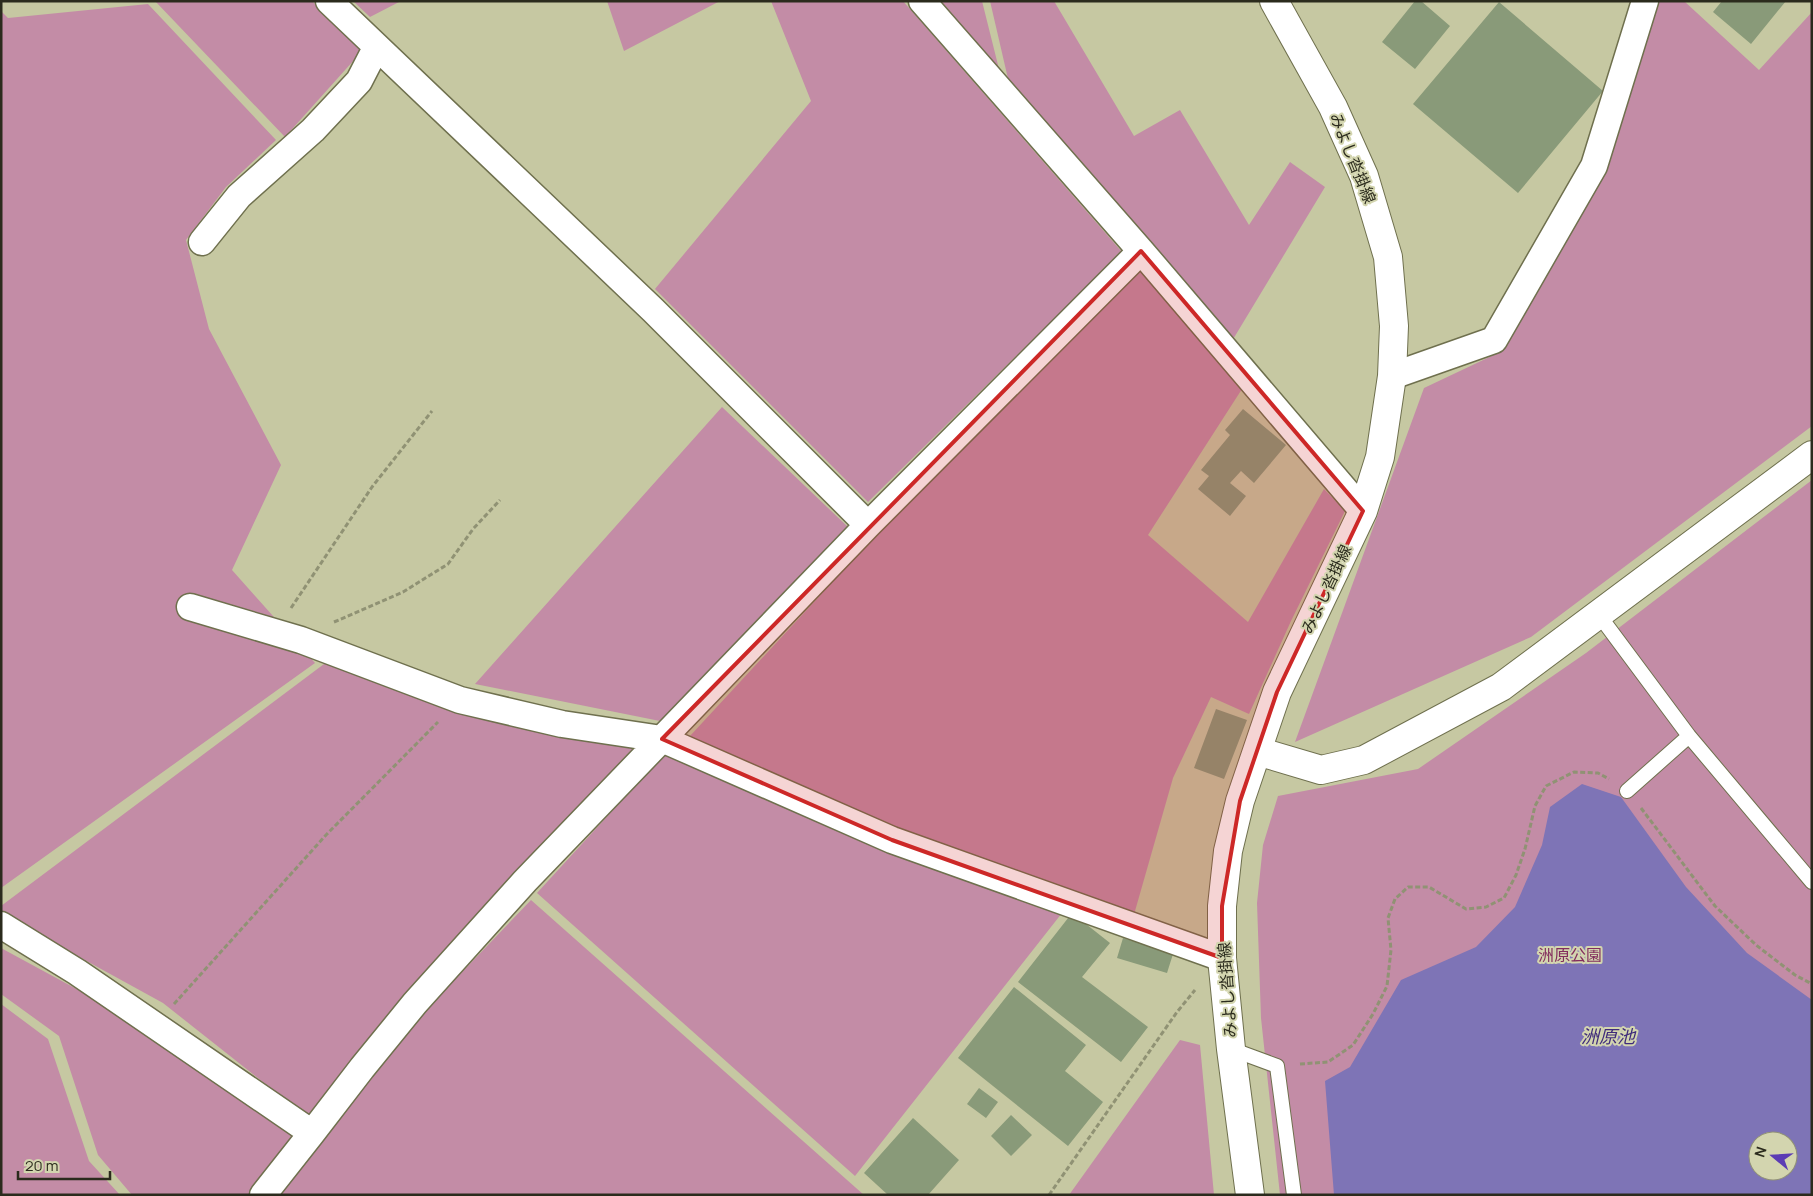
<svg xmlns="http://www.w3.org/2000/svg" width="1813" height="1196" font-family="Manrope,'Noto Sans JP',sans-serif">
	<style>
		.green { fill: #c38ca6; fill-rule: evenodd }
		.water { fill: #7e74b6; fill-rule: evenodd }
		.building { fill: #899a79 }
		.lines { fill: none; stroke-linecap: round; stroke-linejoin: round }
		.lane-casing { stroke: #6f704e; stroke-width: 16 }
		.street-casing { stroke: #6f704e; stroke-width: 29 }
		.secondary-casing { stroke: #6f704e; stroke-width: 30 }
		.path { stroke: #909274; stroke-width: 3; stroke-dasharray: 5 2.5; stroke-linecap: butt }
		.lane { stroke: #fff; stroke-width: 14 }
		.street { stroke: #fff; stroke-width: 26 }
		.secondary { stroke: #fff; stroke-width: 28 }
		.marked { fill: #cd2827; fill-opacity: 0.2; stroke: #cd2827; stroke-width: 4; stroke-linejoin: round }
		.labels { text-anchor: middle; stroke-width: 4; stroke-linejoin: round; paint-order: stroke }
		.street-label { font-size: 16px; fill: #2b2b1d; stroke: #d3d5af }
		.park-label { font-size: 16px; fill: #832d5d; stroke: #d3d5af }
		.water-label { font-size: 18px; font-style: italic; fill: #3f2b7b; stroke: #d3d5af }
	</style>
	<rect width="100%" height="100%" fill="#c6c8a2"/>
	<path class="green" d="M155,1H312L363,50L285,137Z
		M353,1H401L370,17Z
		M607,1H720L624,51Z
		M771,1H903L1122,252L868,502L655,289L811,101Z
		M936,1H982L1001,77Z
		M990,1H1054L1134,136L1180,110L1249,225L1290,162L1325,187L1232,341L1009,83Z
		M1659,1H1684L1759,70L1812,12V426L1531,637L1295,742L1424,388L1498,353L1608,165Z
		M148,4L276,140L226,187L186,240L209,329L281,465L232,570L315,663L1,888V11L8,18Z
		M1140,269L1242,389L1148,535L1248,622L1324,489L1345,511L1291,621L1249,714L1211,697L1173,778L1133,918L898,831L690,736L877,534Z
		M722,407L848,527L660,721L475,684Z
		M1812,480V1195H1280L1261,1018L1257,903L1263,845L1278,796L1418,769L1586,653ZM1758,1141H1788V1171H1758Z
		M336,655L646,744L311,1120L163,1003L1,914V906Z
		M667,751L1062,913L855,1176L537,893Z
		M531,900L864,1195H279L420,1016Z
		M1,948L106,1005L296,1136L250,1195H132L98,1155L59,1036L1,994Z
		M1,1004L48,1039L89,1161L120,1195H1Z
		M1180,1040L1200,1045L1214,1195H1069Z"/>
	<path class="water" d="M1582,784L1621,797L1686,887L1747,953L1812,1000V1195H1334L1325,1081L1350,1067L1401,980L1476,947L1515,907L1542,845L1550,807ZM1758,1141H1788V1171H1758Z"/>
	<path class="building" d="M1415,1H1421L1450,26L1415,69L1382,42Z
		M1722,1H1786L1751,44L1713,12Z
		M1499,2L1603,91L1518,193L1413,104Z
		M1243,409L1286,445L1254,483L1241,471L1230,483L1246,496L1230,516L1198,489L1209,476L1201,470L1230,435L1225,430Z
		M1216,709L1247,720L1224,779L1194,768Z
		M1072,913L1110,943L1082,977L1148,1027L1121,1062L1018,982Z
		M1123,938L1173,954L1167,973L1117,958Z
		M1014,987L1086,1045L1065,1071L1103,1102L1068,1146L958,1058Z
		M979,1088L998,1102L986,1118L967,1104Z
		M1011,1115L1032,1135L1011,1156L991,1136Z
		M913,1118L959,1160L928,1195H888L864,1173Z"/>
	<g class="lines">
		<defs>
			<path id="lane" d="M1599,615L1689,736L1812,882
				M1627,791L1689,736
				M1231,1049L1277,1066L1294,1195"/>
			<path id="street" d="M329,1L653,310L868,525
				M922,1L1141,251L1363,511
				M202,242L239,196L313,130L359,81L376,48
				M1392,376L1494,340L1594,166L1645,1
				M190,607L301,640L460,700L562,724L662,739L892,840L1222,958
				M1,925L77,972L312,1133
				M263,1195L312,1133L362,1068L415,1003L525,881L868,525L1141,251"/>
			<path id="secondary" d="M1257,751L1321,770L1364,760L1501,687L1812,455
				M1250,1195L1231,1049L1222,958V906L1228,851L1240,801L1277,692L1363,511L1380,457L1392,376L1394,326L1388,257L1364,176L1333,107L1274,1"/>
		</defs>
		<use href="#lane" class="lane-casing"/>
		<use href="#street" class="street-casing"/>
		<use href="#secondary" class="secondary-casing"/>
		<path class="path" d="M291,608L372,487L432,411
			M334,622L403,592L448,564L473,529L500,500
			M1641,808L1715,906L1756,945L1795,975L1812,984
			M174,1004L326,835L438,722
			M1300,1064L1328,1062L1353,1045L1373,1014L1387,986L1391,950L1388,918L1395,899L1408,887H1429L1466,909L1486,907L1504,898L1516,875L1525,849L1535,806L1546,786L1574,772L1598,773L1609,779
			M1049,1195L1177,1012L1195,990"/>
		<use href="#lane" class="lane"/>
		<use href="#street" class="street"/>
		<use href="#secondary" class="secondary"/>
	</g>
	<path class="marked" d="M1141,251L1363,511L1277,692L1240,801L1222,906V958L892,840L662,739Z"/>
	<g class="labels">
		<g class="street-label">
			<text transform="translate(1353 158) rotate(68)" y="6">みよし沓掛線</text>
			<text transform="translate(1326 589) rotate(-65)" y="6">みよし沓掛線</text>
			<text transform="translate(1227 990) rotate(-94)" y="6">みよし沓掛線</text>
		</g>
		<g class="park-label">
			<text x="1570" y="961">洲原公園</text>
		</g>
		<g class="water-label">
			<text x="1608" y="1043">洲原池</text>
		</g>
	</g>
	<rect width="1813" height="1196" fill="none" stroke="#2b2b1d" stroke-width="5"/>
	<g transform="translate(1773 1156) rotate(288)"><circle r="24" fill="#d3d5af" stroke="#909175"/>
	<path d="M0-4L9 19L0 12L-9 19Z" fill="#5b3cb4"/>
	<text y="-8" font-size="14" font-weight="bold" text-anchor="middle" fill="#2b2b1d">N</text>
	</g>
	<path d="M18 1171v8h92v-8" fill="none" stroke="#2b2b1d" stroke-width="2.5"/>
	<text x="25" y="1171" font-size="15" fill="#2b2b1d" stroke="#d3d5af" stroke-width="4" paint-order="stroke">20 m</text>
</svg>
